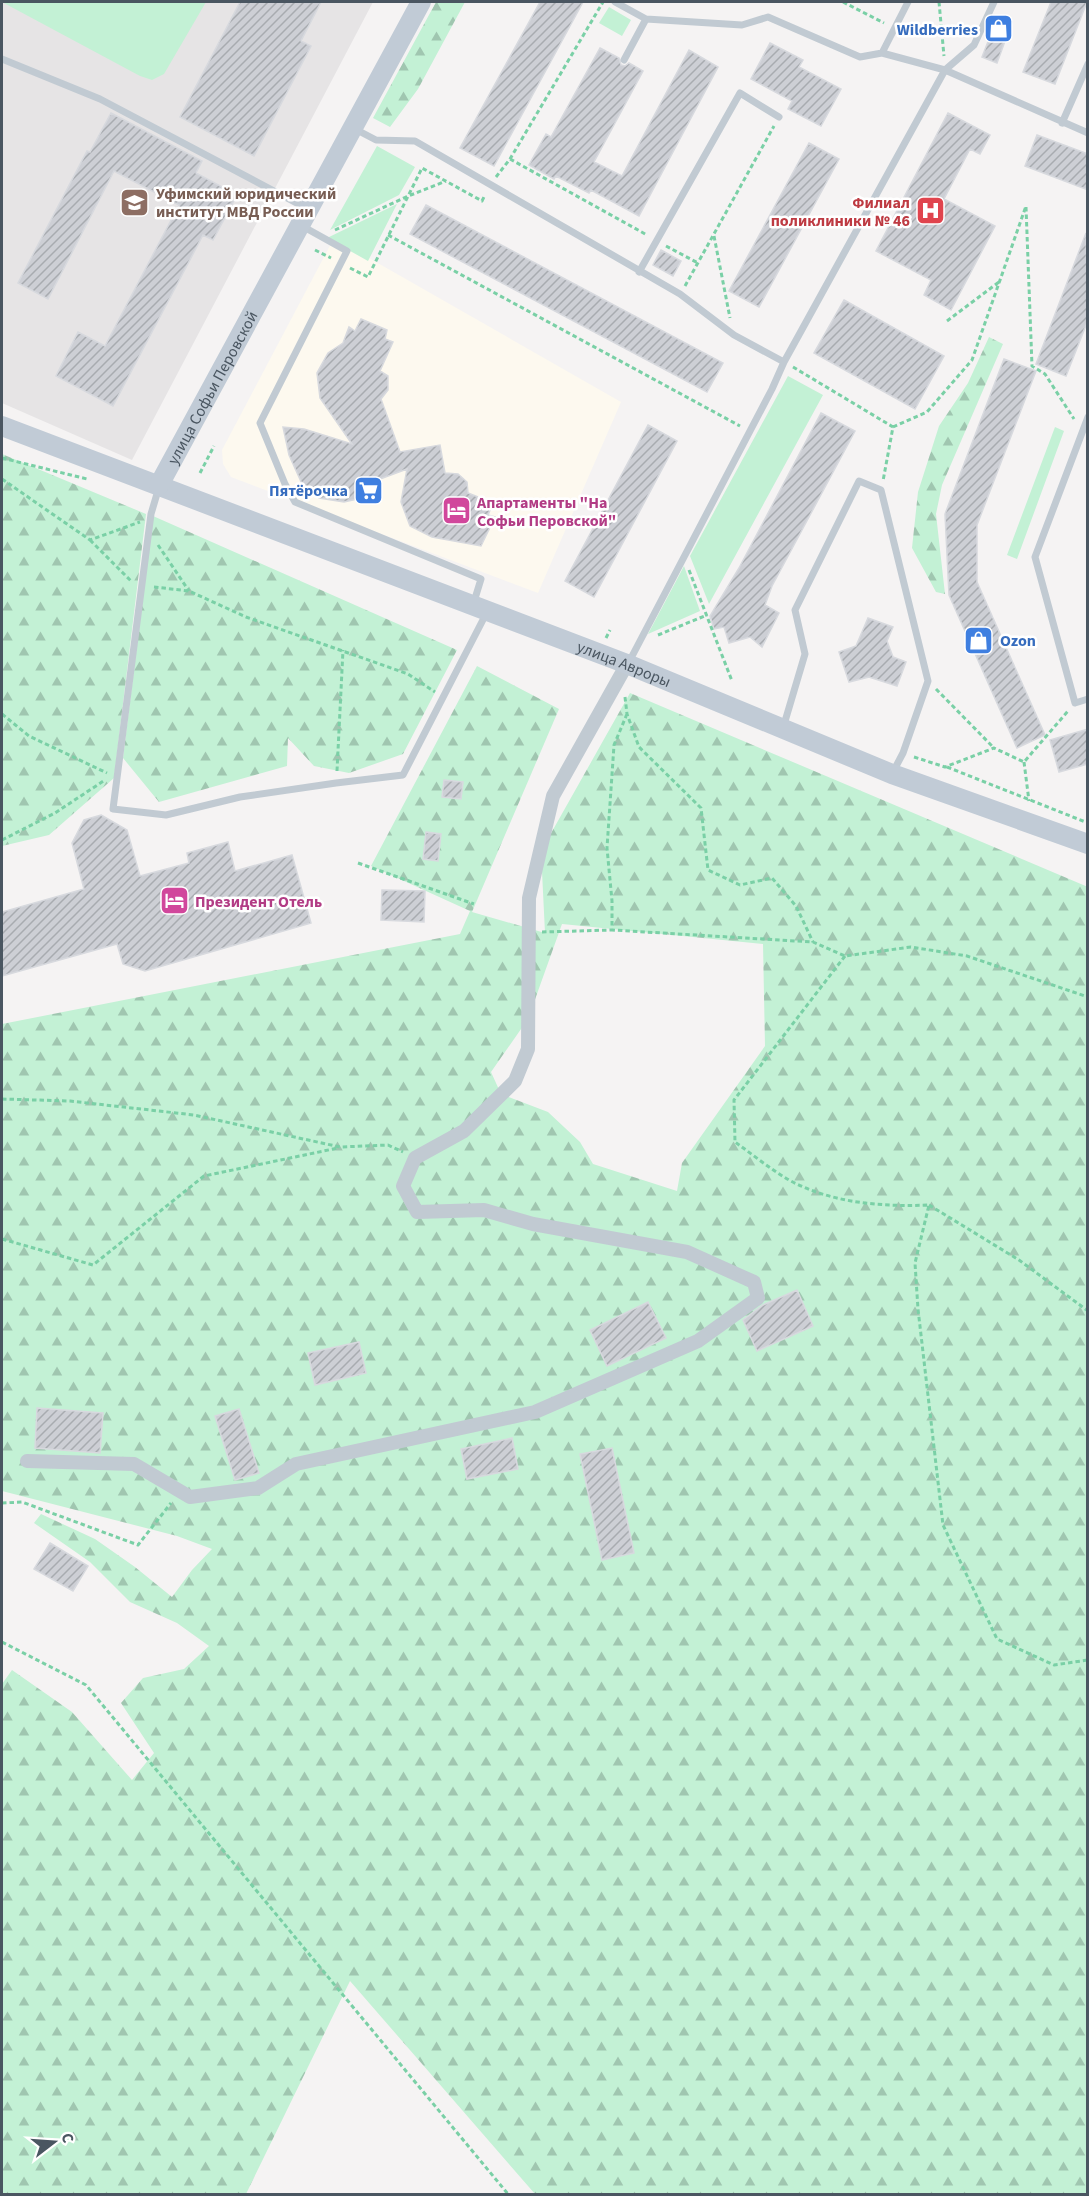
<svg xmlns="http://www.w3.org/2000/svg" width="1089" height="2196" font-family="'Source Sans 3',sans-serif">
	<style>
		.commercial { fill: #fdf9ef }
		.education { fill: #e6e4e5 }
		.grass { fill: #c3f1d5 }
		.forest { fill: url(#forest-firs); fill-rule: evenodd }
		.building { fill: url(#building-hatch); stroke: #d7d9de; stroke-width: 1.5 }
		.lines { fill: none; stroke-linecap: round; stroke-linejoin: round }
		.path { stroke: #7ad0a6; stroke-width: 3; stroke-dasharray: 4.5 3; stroke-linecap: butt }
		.lane { stroke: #c1cad2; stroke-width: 7 }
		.street { stroke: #c1cad2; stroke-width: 14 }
		.secondary { stroke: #c1cbd6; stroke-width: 20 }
		.labels { text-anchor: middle; stroke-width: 5; stroke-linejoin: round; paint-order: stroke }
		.shop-label { font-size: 16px; font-weight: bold; fill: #366cbe; stroke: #fff; text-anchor: end }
		.education-label { font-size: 16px; font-weight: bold; fill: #785e54; stroke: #fff; text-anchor: start }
		.health-label { font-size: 16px; font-weight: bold; fill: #be3a42; stroke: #fff; text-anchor: end }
		.street-label { font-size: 16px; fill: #4a5661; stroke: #fff }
		.hotel-label { font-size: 16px; font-weight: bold; fill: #b23c85; stroke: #fff; text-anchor: start }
	</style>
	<defs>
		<pattern id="forest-firs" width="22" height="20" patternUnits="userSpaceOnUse" patternTransform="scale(1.5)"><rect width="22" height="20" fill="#c3f1d5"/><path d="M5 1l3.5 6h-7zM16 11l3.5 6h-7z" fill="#a0c6b0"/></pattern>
		<pattern id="building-hatch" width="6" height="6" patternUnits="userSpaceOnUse" patternTransform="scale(1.5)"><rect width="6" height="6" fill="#cdcfd5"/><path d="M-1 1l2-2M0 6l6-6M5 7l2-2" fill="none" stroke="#a8abb0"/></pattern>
	</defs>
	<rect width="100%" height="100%" fill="#f5f3f3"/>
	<path class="commercial" d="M334,238L621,402L538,593L231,477L223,464L222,450Z"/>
	<path class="education" d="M2,2H373L132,460L2,403Z"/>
	<path class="grass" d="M2,2H206L164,74L152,80L140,76Z
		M609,7L631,20L622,36L599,23Z
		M377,146L415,167L399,195L330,230Z
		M397,204L368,261L327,238Z
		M788,376L823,395L709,604L690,556Z
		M1055,427L1064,431L1017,559L1007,555Z
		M684,566L700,611L648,634Z"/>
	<path class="forest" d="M436,2H465L418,89L390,127L373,118Z
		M989,337L1003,344L942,485L936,514L945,594L936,592L912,548L918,492L939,426L968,383Z
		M2,454L146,514L114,778L49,835L2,846Z
		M153,516L457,650L403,754L349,773L314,766L288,738L287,766L159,802L123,758Z
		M477,666L559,709L472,912L545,933L541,851L630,693L1088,887L1087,2194H535L350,1981L246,2194H2V1684L12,1670L72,1712L132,1780L154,1753L121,1703L143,1678L184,1669L209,1646L177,1623L130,1602L90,1562L34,1523L41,1514L95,1539L135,1567L172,1597L192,1570L212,1549L177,1536L2,1491V1024L460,934L470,911L371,866ZM562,924L763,944L765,1046L682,1163L677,1191L593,1164L580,1142L548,1112L501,1094L491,1072L528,1019Z"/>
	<path class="building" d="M240,2H321L301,41L311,46L254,156L180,117Z
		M540,2H583L494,166L460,148Z
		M1051,2H1087L1055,84L1023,72Z
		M998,16L1012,22L997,63L982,57Z
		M770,43L803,60L799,67L841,89L821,126L788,109L792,101L751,79Z
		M600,48L619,58L621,65L625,66L629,63L643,71L594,162L622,176L689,50L718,67L639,216L591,190L589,193L556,176L554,179L529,165L546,134L551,137Z
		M111,113L202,161L196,173L237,195L213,240L203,235L113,406L56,376L78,332L105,346L179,205L114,171L48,299L18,283L87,151L90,152Z
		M948,113L990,135L980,154L970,149L944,199L995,226L951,310L924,295L931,280L876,251Z
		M1037,135L1088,154V190L1025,166Z
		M809,143L839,159L759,307L729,291Z
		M426,205L723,363L707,392L410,234Z
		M1086,233L1088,320L1066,376L1036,364Z
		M661,250L681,261L673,276L653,265Z
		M844,300L944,356L915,409L814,353Z
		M361,319L387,330L385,339L393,342L380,371L388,376V390L381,399L400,452L440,445L445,473L458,474L467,482L468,493L493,503L488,515L495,517L481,546L432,537L410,526L401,502L407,469L372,482L376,495L344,502L319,498L303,486L289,455L283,427L304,429L352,444L320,398L317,373L328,353L343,343L349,327L355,331Z
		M1004,359L1036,371L977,525V582L1045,735L1017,748L949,595L945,514Z
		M821,413L855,431L772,586L765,605L779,613L762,647L750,637L729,643L724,627L714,629L710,616L739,568Z
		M648,425L677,441L594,597L565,581Z
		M868,618L893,627L887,641L893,657L906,662L897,686L869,677L849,682L839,652L856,646Z
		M1088,729V764L1059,772L1050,740Z
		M444,780L463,782L461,799L442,797Z
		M101,815L127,830L140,876L189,863L187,853L228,842L235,871L292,855L311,923L145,971L123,964L117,944L2,976V912L84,889L72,843L84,820Z
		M426,832L441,834L438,861L423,859Z
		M382,890L425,891L424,922L381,920Z
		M797,1290L813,1326L757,1351L743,1320L763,1305Z
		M648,1302L666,1338L607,1366L590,1330Z
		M359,1342L366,1373L315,1385L308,1353Z
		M37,1408L103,1413L100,1453L35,1448Z
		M239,1409L259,1473L235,1480L215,1416Z
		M512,1438L518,1469L467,1479L461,1449Z
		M612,1448L634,1553L602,1560L580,1454Z
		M50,1543L88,1566L73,1591L34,1569Z"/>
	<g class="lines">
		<path class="path" d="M843,2L884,23
			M939,2L944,56
			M510,159L647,235
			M496,177L510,159L603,2
			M1026,207L1032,366L1045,374L1074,419
			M335,230L406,197L446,181
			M388,235L740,426
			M714,236L730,318
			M666,246L698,263
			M315,250L331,258
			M350,268L368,277L422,168L482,201L485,195
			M685,286L774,126
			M947,321L999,282
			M793,367L893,427L883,481
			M893,427L927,412L972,360L1026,206
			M2,458L87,479
			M200,473L214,446
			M2,479L90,540L140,522
			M90,540L131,581
			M158,545L189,591
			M689,570L732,681
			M154,587L189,591L246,617L408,674L435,692
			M658,635L707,615
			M606,638L610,630
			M936,689L994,748
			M625,697L627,714L639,747L701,808L708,870L740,885L772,878L796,906L813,942
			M2,714L29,736L107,773
			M627,714L614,745L607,848L612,901V930L813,942L845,956L911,947L967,956L1088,997
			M914,757L945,767L994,748L1024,762L1068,711
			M1024,762L1029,801
			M947,767L1088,823
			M337,771L343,650
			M2,840L55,813L105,780
			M358,863L474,904
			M542,932L612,930
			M845,956L734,1100L735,1142C752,1154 770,1169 789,1180C831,1203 881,1207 929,1205L915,1263L918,1309L943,1525L997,1639L1054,1665L1088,1660
			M2,1099L70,1101L194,1115L340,1147L388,1145L403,1152
			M929,1205L1019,1260L1088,1311
			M2,1239L93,1265L204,1176L338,1148
			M2,1503L22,1502L138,1545L171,1503
			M2,1642L86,1685L508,2194"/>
		<path class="lane" d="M615,2L646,19L742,25L768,17L860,57L882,53L945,70L1088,133
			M882,53L908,2
			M2,59L100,99L306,208
			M624,60L646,19
			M1062,123L1088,64
			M355,129L376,140L415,141L680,294L734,335L784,362
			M302,226L347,251L260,423L285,484L295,502L481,579L473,605
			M639,272L740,93L779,117
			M1088,417L1035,557L1075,703L1088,699
			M159,487L151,514L113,809L166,815L240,797L336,783L403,775L487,612
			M629,662L772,389L784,362L945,70L974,45L994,2
			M783,728L805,654L795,610L859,481L881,490L928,681L903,753L893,772"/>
		<path class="street" d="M27,1461L134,1464L190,1497L258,1488L296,1464L535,1412L698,1341L758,1298L754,1282L687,1252L533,1224L484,1210L417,1212L403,1186L415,1158L464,1131L515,1081L528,1049L529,898L553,796L627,664"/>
		<g class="secondary">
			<path id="s1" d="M2,426L627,664L892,774L1088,844"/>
			<path id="s2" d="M159,485L421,2"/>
		</g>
	</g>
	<defs>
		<symbol id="shop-square" viewBox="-11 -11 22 22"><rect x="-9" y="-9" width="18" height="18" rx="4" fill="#3f7fe0" stroke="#fff"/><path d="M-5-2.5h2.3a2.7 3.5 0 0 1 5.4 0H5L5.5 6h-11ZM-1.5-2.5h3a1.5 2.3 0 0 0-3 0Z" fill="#fff"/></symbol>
		<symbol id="university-square" viewBox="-11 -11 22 22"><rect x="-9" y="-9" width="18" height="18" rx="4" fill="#8d6e63" stroke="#fff"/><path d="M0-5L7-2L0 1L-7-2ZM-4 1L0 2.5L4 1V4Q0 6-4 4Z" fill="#fff"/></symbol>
		<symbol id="hospital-square" viewBox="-11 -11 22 22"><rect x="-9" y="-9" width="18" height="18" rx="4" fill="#e0444e" stroke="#fff"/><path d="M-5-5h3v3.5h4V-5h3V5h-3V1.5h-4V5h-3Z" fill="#fff"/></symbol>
		<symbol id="supermarket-square" viewBox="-11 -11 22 22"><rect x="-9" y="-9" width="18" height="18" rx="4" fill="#3f7fe0" stroke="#fff"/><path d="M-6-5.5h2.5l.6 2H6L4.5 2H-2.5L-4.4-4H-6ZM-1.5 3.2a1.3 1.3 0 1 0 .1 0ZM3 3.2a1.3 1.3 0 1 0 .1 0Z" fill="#fff"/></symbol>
		<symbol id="hotel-square" viewBox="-11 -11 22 22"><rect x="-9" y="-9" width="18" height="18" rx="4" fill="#d1479c" stroke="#fff"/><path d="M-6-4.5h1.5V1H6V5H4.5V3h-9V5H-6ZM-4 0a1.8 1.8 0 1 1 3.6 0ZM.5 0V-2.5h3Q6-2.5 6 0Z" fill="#fff"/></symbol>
	</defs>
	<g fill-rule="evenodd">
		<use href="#shop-square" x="982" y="12" width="33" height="33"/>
		<use href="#university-square" x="118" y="186" width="33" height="33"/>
		<use href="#hospital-square" x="914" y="194" width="33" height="33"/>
		<use href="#supermarket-square" x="352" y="474" width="33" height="33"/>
		<use href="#hotel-square" x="440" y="494" width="33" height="33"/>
		<use href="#shop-square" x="962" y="624" width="33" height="33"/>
		<use href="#hotel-square" x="158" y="884" width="33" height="33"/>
	</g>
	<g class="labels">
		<g class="shop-label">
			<text x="978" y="35">Wildberries</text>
			<text x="348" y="496">Пятёрочка</text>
			<text x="1000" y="646" text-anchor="start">Ozon</text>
		</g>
		<g class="education-label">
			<text x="156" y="199">Уфимский юридический<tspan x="156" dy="18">институт МВД России</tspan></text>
		</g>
		<g class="health-label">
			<text x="910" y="208">Филиал<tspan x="910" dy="18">поликлиники № 46</tspan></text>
		</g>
		<g class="street-label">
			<text dy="6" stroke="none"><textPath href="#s2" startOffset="111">улица Софьи Перовской</textPath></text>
			<text dy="6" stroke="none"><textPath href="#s1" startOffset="666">улица Авроры</textPath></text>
		</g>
		<g class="hotel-label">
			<text x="477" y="508">Апартаменты "На<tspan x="477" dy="18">Софьи Перовской"</tspan></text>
			<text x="195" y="907">Президент Отель</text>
		</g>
	</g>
	<rect width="1089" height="2196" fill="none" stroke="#4a5661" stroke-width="6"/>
	<g transform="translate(54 2142) rotate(73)" stroke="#ffffff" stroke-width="4.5" paint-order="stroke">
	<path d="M0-4.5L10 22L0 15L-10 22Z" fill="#4a5661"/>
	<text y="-9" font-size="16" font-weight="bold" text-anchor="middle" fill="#4a5661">С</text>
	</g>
</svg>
